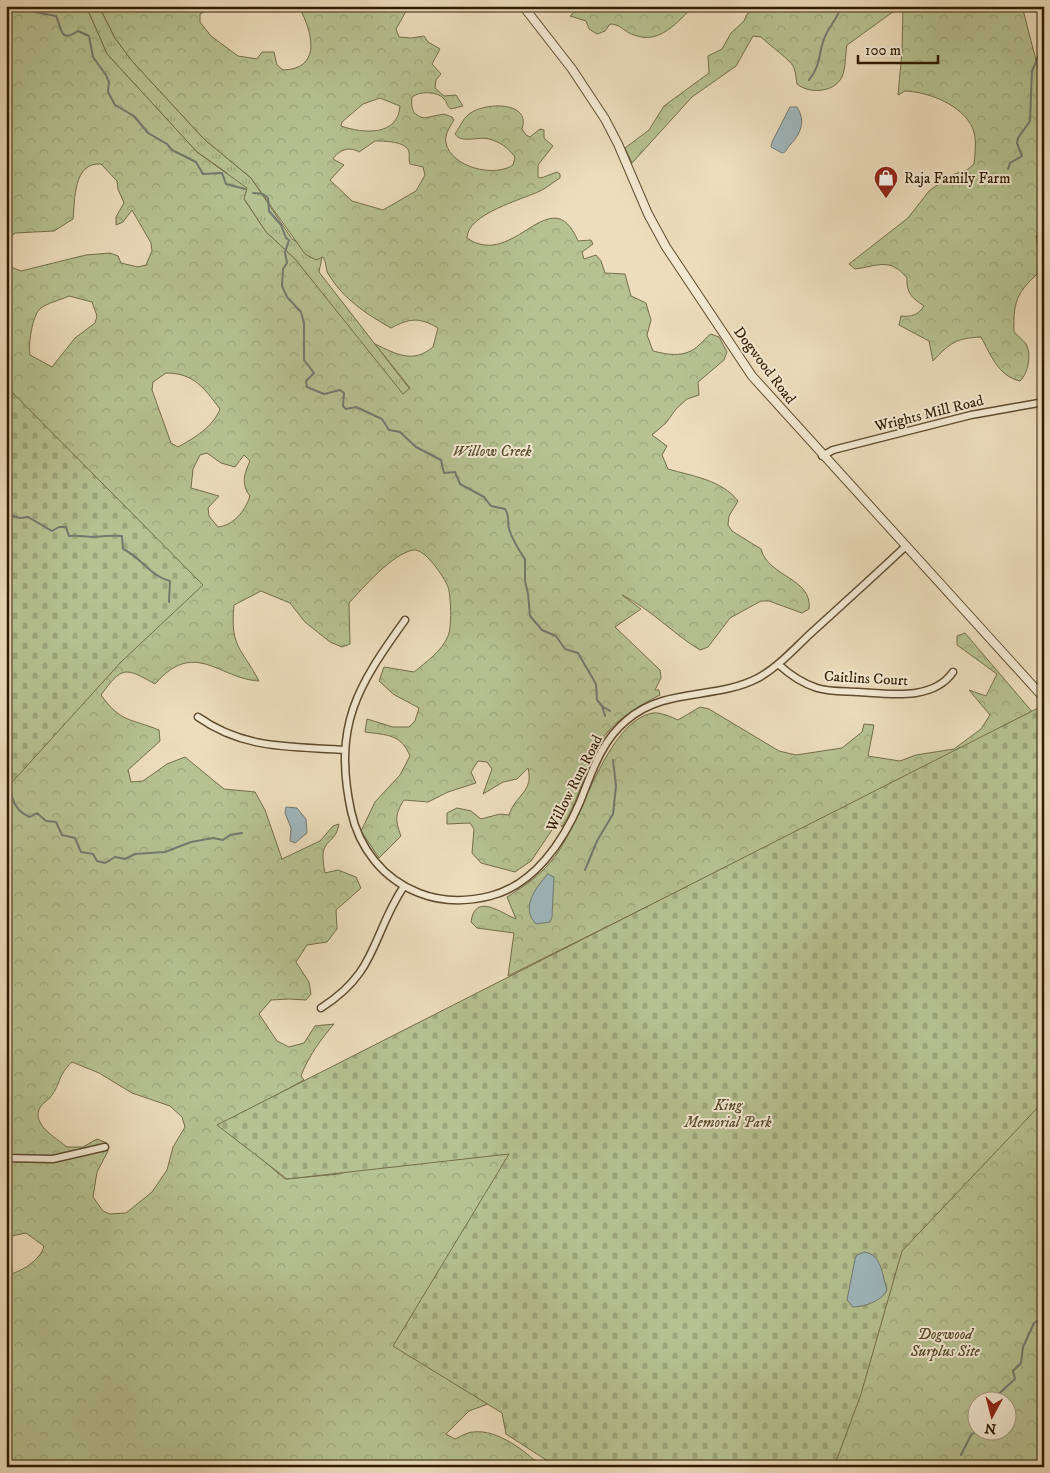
<svg xmlns="http://www.w3.org/2000/svg" width="1050" height="1473" font-family="'IM FELL DW Pica',serif">
	<style>
		.grass { fill: url(#grass-tufts); stroke: #736e49 }
		.forest { fill: url(#forest-crowns); stroke: #736e49; fill-rule: evenodd }
		.cemetery { fill: url(#cemetery-stones); stroke: #736e49 }
		.water { fill: #9fb8bd; stroke: #737971 }
		.lines { fill: none; stroke-linecap: round; stroke-linejoin: round }
		.stream { stroke: #737971; stroke-width: 2 }
		.minor-casing { stroke: #5f4c2f; stroke-width: 9 }
		.tertiary-casing { stroke: #5f4c2f; stroke-width: 10 }
		.minor { stroke: #f3e9d3; stroke-width: 6 }
		.tertiary { stroke: #f3e9d3; stroke-width: 8 }
		.labels { text-anchor: middle; stroke-width: 4; stroke-linejoin: round; paint-order: stroke }
		.poi-label { font-size: 15px; fill: #301b00; stroke: #f3e9d3; text-anchor: start }
		.street-label { font-size: 15px; fill: #301b00; stroke: #f3e9d3 }
		.park-label { font-size: 15px; font-style: italic; fill: #584d2c; stroke: #f3e9d3 }
	</style>
	<defs>
		<pattern id="grass-tufts" width="24" height="20" patternUnits="userSpaceOnUse" patternTransform="scale(1.25)"><rect width="24" height="20" fill="#b6c292"/><path d="M3 7l-1-3M5 7V3M7 7l1-3M15 17l-1-3M17 17v-4M19 17l1-3" fill="none" stroke="#9da67c"/></pattern>
		<pattern id="forest-crowns" width="20" height="18" patternUnits="userSpaceOnUse" patternTransform="scale(1.25)"><rect width="20" height="18" fill="#b6c292"/><path d="M2 6a3 3 0 1 1 6 0M12 15a3 3 0 1 1 6 0" fill="none" stroke="#9da67c"/></pattern>
		<pattern id="cemetery-stones" width="16" height="16" patternUnits="userSpaceOnUse" patternTransform="scale(1.25)"><rect width="16" height="16" fill="#b6c292"/><path d="M2 7V4a2 2 0 0 1 4 0v3zM10 15v-3a2 2 0 0 1 4 0v3z" fill="#9da67c"/></pattern>
	</defs>
	<rect width="100%" height="100%" fill="#edddbc"/>
	<filter id="stains"><feTurbulence type="fractalNoise" baseFrequency=".004" numOctaves="4"/><feColorMatrix values="0 0 0 0 .2 0 0 0 0 .09 0 0 0 0 .02 0 0 0 .5 -.17"/></filter>
	<radialGradient id="worn" r=".72"><stop offset=".6" stop-color="#630" stop-opacity="0"/><stop offset="1" stop-color="#630" stop-opacity=".3"/></radialGradient>
	<path class="grass" d="M86,6H99L115,38L132,61L204,139L251,178L292,239L322,257L319,272L603,638L647,699L636,706L376,361L295,259L266,232L227,173L197,152L107,54Z"/>
	<path class="forest" d="M6,6H86L107,54L197,152L247,188L244,199L266,232L295,259L403,394L410,388L375,344C396,354 413,364 433,347L438,328C419,317 410,318 391,328C368,315 343,299 329,275C325,270 327,263 323,257L316,260L305,254L251,178L204,139L132,61L115,38L99,6H217L200,14V22L211,36L238,56L257,59L262,52H274L277,65L283,70C319,69 314,38 302,13L305,6H409L396,29L399,37L411,38L424,36L428,42L440,49L432,64L441,74L436,80L435,88L444,96L456,95L463,106L451,109C446,106 448,103 444,99C438,91 419,91 412,97C411,108 412,115 424,118L444,114L452,117L454,120C450,127 444,135 446,143C451,167 494,178 513,165L515,157C508,148 501,142 489,139C479,136 461,144 455,134C459,128 463,119 468,115C482,102 532,100 522,129L526,135L530,137L540,129L544,130V138L553,146L538,165V177L541,178L557,172L560,174V178C553,182 547,188 540,191C521,200 467,214 467,238C514,271 551,177 578,241L591,240L593,244L582,252L584,259L596,255L601,261L605,273L625,274L631,296L646,303L651,320L647,335L653,351C669,355 686,358 699,345C704,341 706,337 711,334L719,337L727,352L724,360L698,382L699,395L687,399L676,409L666,423L652,435L667,446L662,455L668,469C692,476 722,480 738,501L729,516L728,525L732,531L761,549C768,577 813,578 809,609L802,613L769,601H761L730,618L708,647L700,650C673,634 651,609 622,595L641,609L615,627L660,670L661,678L655,690H659L660,695C634,708 610,723 596,749C583,775 578,803 562,827L558,821L531,861L515,872L481,863L472,853L474,829L470,823L447,824V813L457,808L471,811L481,819L500,814L509,815C516,794 534,792 528,768L517,779L503,782L483,794L492,769L487,762L478,761L471,772L476,783L448,792L428,802L404,800C395,814 395,820 401,836L379,858L361,831L375,802L400,775L410,756C401,734 387,735 365,732L367,719L393,727H409L415,721L419,708L393,694L379,681L384,667L414,672C426,662 442,651 448,636C452,628 451,595 448,587C444,577 425,548 413,550C392,554 364,587 349,603L350,644L342,647L330,642L305,622L290,603L261,591L234,605C230,648 241,647 259,681C219,679 195,638 155,684C125,667 122,666 101,695C121,723 130,718 159,730L160,741L128,770L131,782L143,781L167,764L185,757L224,789L255,792L265,810L282,859L320,841L333,826L339,824C335,848 317,835 325,873L338,870L356,877L361,888L336,910L337,929L327,942L307,945L296,962L309,982L311,994L306,1000L289,999L271,1000L259,1014L277,1041L289,1047L304,1043L315,1026L334,1024C321,1039 308,1057 301,1076L304,1080L222,1125L285,1179L339,1174L374,1164L520,1148L493,1402L469,1411L446,1434L455,1439C460,1437 467,1432 473,1432C498,1429 525,1451 542,1467H6V1275C20,1273 41,1260 44,1246L26,1233L6,1237V265L21,271L86,255L110,253L118,256L121,263L138,267L146,265L152,251L151,243L132,210L123,222L116,225V217L124,203L118,189L117,181L101,164C73,162 75,200 73,219L54,231L15,233L6,241ZM380,98L400,106C398,136 364,134 341,126L342,122L363,104ZM375,141C383,141 407,141 409,152C410,156 408,159 410,164L423,167L425,175L416,191L383,210L352,201L330,180L344,165L333,159C339,150 349,146 359,152ZM69,296L92,302L97,316L95,323L75,338L52,367L30,355C28,346 32,316 40,309C46,303 61,300 69,296ZM166,373C194,373 204,388 220,409C214,426 193,439 178,447L171,443L152,390L153,382ZM207,453L221,463L235,467L244,455L250,461C244,474 241,485 250,496C245,511 234,525 218,527L209,516L208,508L219,496L191,488L193,469L200,455ZM72,1062L99,1073L132,1093L170,1106L182,1117L185,1127L173,1147L167,1170L152,1192L126,1213L110,1214L103,1211L93,1197L97,1172L108,1151L107,1143L97,1139L83,1147H67C56,1138 29,1123 41,1106C44,1102 50,1099 52,1095C62,1080 57,1077 72,1062Z
		M581,6H694C677,22 660,45 634,35C624,32 621,24 610,24L605,31L597,34L589,29L586,21L570,16Z
		M762,6H901L847,45C845,55 846,68 842,77C834,93 809,94 797,84C796,79 796,73 794,68C792,61 769,45 761,37L753,36L736,66L692,97L632,163L625,148L649,130L664,106L709,73L708,56L722,49L731,33L744,21L747,14Z
		M903,6H1022L1044,91V236H1036C1037,247 1044,255 1044,268C1018,291 1013,298 1014,332C1018,336 1023,340 1026,344C1032,354 1028,374 1020,381C998,376 991,355 981,337C956,338 950,343 933,361L929,341L899,325L901,316C912,317 918,315 924,306C912,298 906,293 907,278C890,257 878,266 855,269L849,264L908,218L929,191L951,175L967,170L974,164C975,153 977,140 973,129C963,105 929,92 905,91L898,95L902,52Z
		M965,633L1034,714L508,976L514,933L477,928L471,922C475,892 501,913 516,919L507,897C526,885 543,873 556,855C582,820 607,721 653,713C661,712 671,717 678,720L700,707L709,709L779,751L796,755L842,748L862,732L864,724L874,725L868,756L900,761L916,755L954,749L981,729L990,715L969,690L986,696L997,674L957,645V636Z
		M1044,1024V1467H821L742,1335ZM978,1400H1008V1430H978Z"/>
	<path class="cemetery" d="M6,386L203,585L121,662L6,789Z
		M1044,705V1101L902,1251L861,1394L834,1467H557L506,1434L502,1413L393,1346L509,1154L287,1179L217,1125Z"/>
	<path class="water" d="M790,107H797C806,122 801,133 790,145C786,149 787,152 782,153L771,147L772,142Z
		M286,807L297,808L306,819L307,833L295,843L290,841L291,828L285,813Z
		M548,874L554,877L552,917L550,922L536,924C520,908 536,887 548,874Z
		M864,1252C882,1254 882,1275 887,1290C883,1300 865,1307 853,1307L847,1300L855,1259L857,1255Z"/>
	<g class="lines">
		<path class="stream" d="M21,6L35,12L56,16C62,27 59,44 78,31L89,36L93,57L106,75L109,82L108,92L115,105L134,116L148,133L167,144L172,150L196,162L203,174L222,173L226,184L245,189
			M809,80C821,65 818,55 824,39C828,27 838,19 841,6
			M1008,169L1010,163L1022,156L1017,143L1018,138L1030,121L1032,71L1038,57L1044,23
			M253,193L263,194L268,198L269,211L281,225L286,238L289,240L285,252L287,263L283,269L282,286L287,297L301,312L304,323V360L314,373L306,381L307,387L324,394L340,390L344,393L343,406L346,409L356,407L382,419L389,430L400,432L416,447L441,460L444,473L455,472L460,484L484,497L491,506L505,509C510,516 507,522 509,529C513,541 518,549 525,559V581L528,594L530,616L542,630L556,636L565,649L578,653L596,684L597,700L602,706L605,716
			M6,514L20,518L28,517L52,531L59,527H66L69,536C78,535 85,537 93,537C103,536 112,535 122,536L123,549C141,557 151,577 170,581L169,602
			M602,706L610,711
			M6,790L11,793C14,805 18,812 30,817L37,813L46,821L56,822L62,835L75,838L81,852L93,854L97,861L105,863L115,857L125,859L135,854L165,852L191,842L213,838L223,840L230,835L242,833
			M585,870L597,841L613,814L616,786L613,760
			M992,1400L1015,1379L1013,1371L1021,1363L1023,1347L1034,1323L1037,1321L1044,1326
			M961,1455L971,1435L978,1430"/>
		<defs>
			<path id="minor" d="M822,456L833,450L971,415L1044,402
				M405,620C357,687 333,725 351,811C359,848 383,879 419,893C442,902 466,902 490,896C534,885 563,842 580,802C592,772 601,741 627,720C665,687 716,700 758,678C778,667 794,649 810,634C842,605 874,576 906,546
				M778,664C789,674 801,683 817,688C830,692 845,691 859,692C890,694 933,701 953,672
				M198,717C245,750 290,746 345,750
				M321,1008C378,972 371,936 404,886
				M6,1158L53,1159L105,1147"/>
			<path id="tertiary" d="M523,6L572,69L605,119L618,144L648,214L666,247L752,376L1044,698"/>
		</defs>
		<use href="#minor" class="minor-casing"/>
		<use href="#tertiary" class="tertiary-casing"/>
		<use href="#minor" class="minor"/>
		<use href="#tertiary" class="tertiary"/>
	</g>
	<defs>
		<symbol id="shop-pin" viewBox="-11 -11 22 30"><path d="M0 17L-7.5 6A9.5 9.5 0 1 1 7.5 6Z" fill="#8f2418" stroke="#f3e9d3"/><path d="M-5-2.5h2.3a2.7 3.5 0 0 1 5.4 0H5L5.5 6h-11ZM-1.5-2.5h3a1.5 2.3 0 0 0-3 0Z" fill="#fff"/></symbol>
	</defs>
	<g fill-rule="evenodd">
		<use href="#shop-pin" x="872" y="164" width="28" height="38"/>
	</g>
	<g class="labels">
		<g class="poi-label">
			<text x="904" y="183">Raja Family Farm</text>
		</g>
		<g class="street-label">
			<text transform="translate(765 365) rotate(53)" y="5">Dogwood Road</text>
			<text transform="translate(929 413) rotate(-14)" y="5">Wrights Mill Road</text>
			<text transform="translate(866 678) rotate(3)" y="5">Caitlins Court</text>
			<text transform="translate(574 783) rotate(-63)" y="5">Willow Run Road</text>
		</g>
		<g class="park-label">
			<text x="492" y="456">Willow Creek</text>
			<text x="728" y="1110">King<tspan x="728" dy="17">Memorial Park</tspan></text>
			<text x="945" y="1339">Dogwood<tspan x="945" dy="17">Surplus Site</tspan></text>
		</g>
	</g>
	<rect width="1050" height="1473" fill="none" stroke="#edddbc" stroke-width="25"/>
	<rect x="8" y="8" width="1035" height="1458" fill="none" stroke="#301b00" stroke-width="2.5"/>
	<rect x="12" y="12" width="1025" height="1448" fill="none" stroke="#301b00"/>
	<g transform="translate(992 1416) rotate(187)"><circle r="24" fill="#f3e9d3" stroke="#a5977f"/>
	<path d="M0-4L9 19L0 12L-9 19Z" fill="#8f2418"/>
	<text y="-8" font-size="14" font-weight="bold" text-anchor="middle" fill="#301b00">N</text>
	</g>
	<path d="M858 55v8h80v-8" fill="none" stroke="#301b00" stroke-width="2.5"/>
	<text x="865" y="55" font-size="15" fill="#301b00" stroke="#f3e9d3" stroke-width="4" paint-order="stroke">100 m</text>
	<rect width="100%" height="100%" filter="url(#stains)"/>
	<rect width="100%" height="100%" fill="url(#worn)"/>
</svg>
